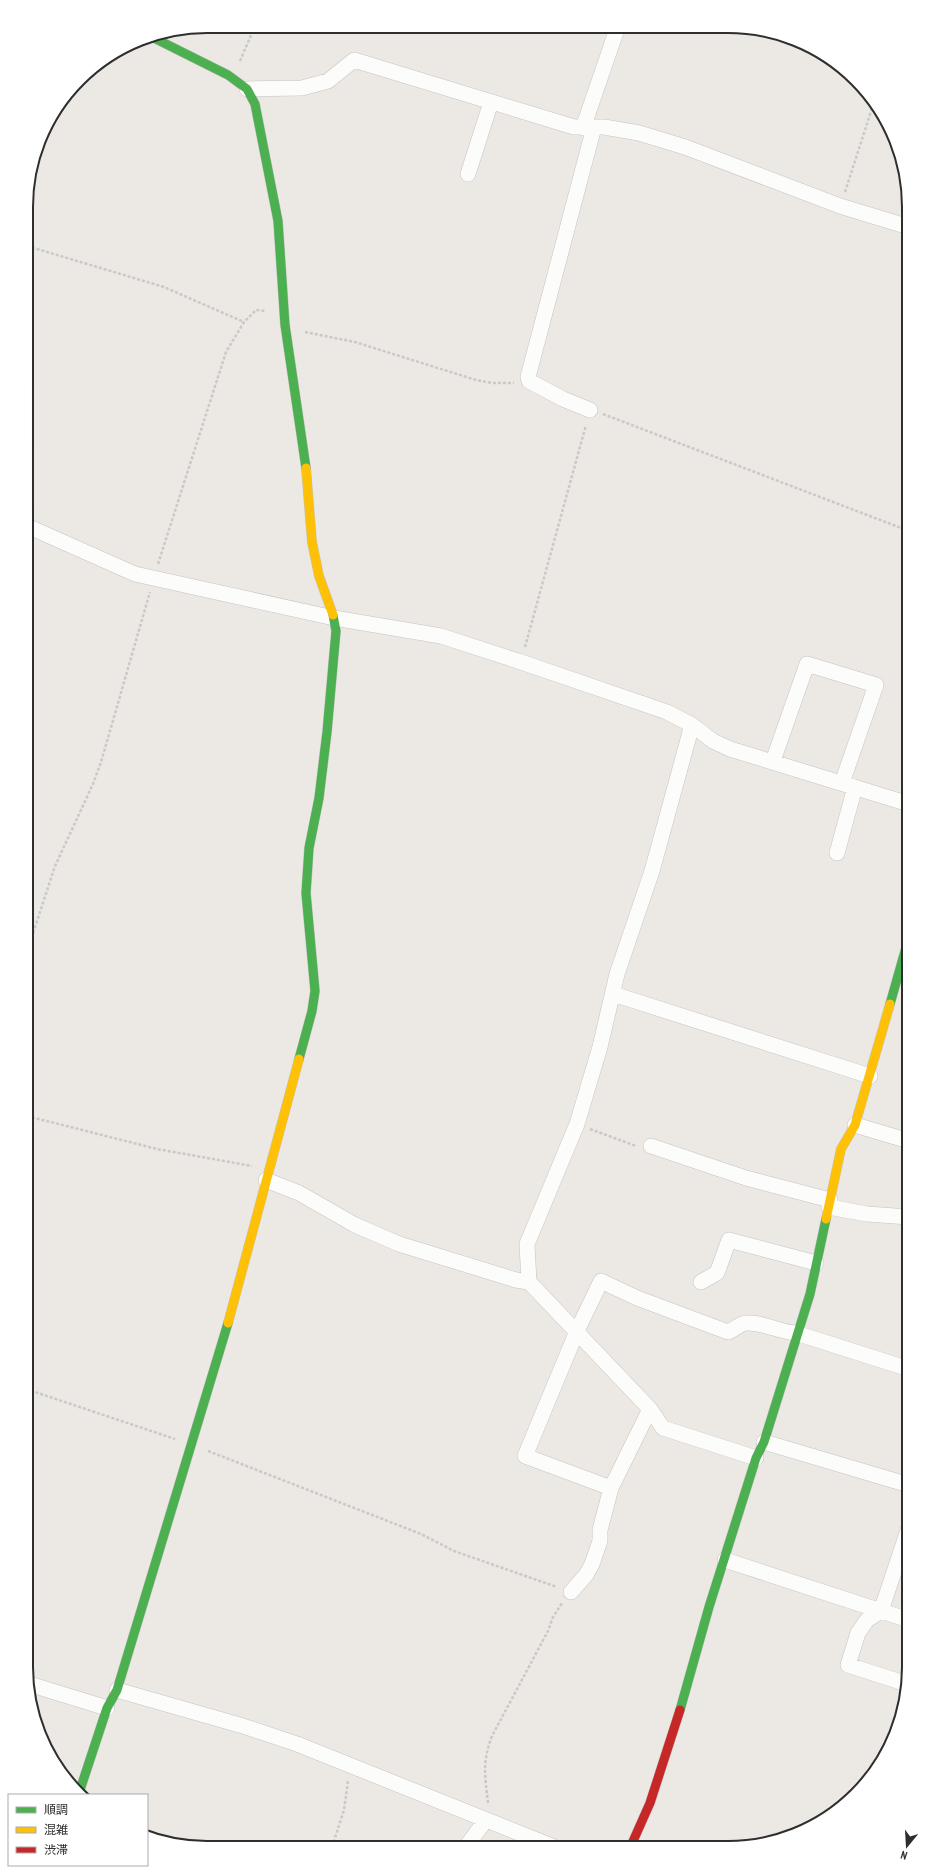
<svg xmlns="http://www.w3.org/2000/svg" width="935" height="1874" font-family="'PT Sans Narrow','Noto Sans JP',sans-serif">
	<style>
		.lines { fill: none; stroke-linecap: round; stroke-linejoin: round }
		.street-casing { stroke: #c5c4c5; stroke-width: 16 }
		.fast-casing { stroke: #c5c4c5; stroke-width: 10 }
		.slow-casing { stroke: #c5c4c5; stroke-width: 10 }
		.jam-casing { stroke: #c5c4c5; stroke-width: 10 }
		.path { stroke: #c9c9c8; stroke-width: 2.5; stroke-dasharray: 3 2; stroke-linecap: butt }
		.street { stroke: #fcfcfb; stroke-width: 15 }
		.fast { stroke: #4caf50; stroke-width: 9 }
		.slow { stroke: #ffc107; stroke-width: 9 }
		.jam { stroke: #c62828; stroke-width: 9 }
		.rim { fill: none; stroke: #2e2e2e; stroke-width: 2 }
	</style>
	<rect width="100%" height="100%" fill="#ece8e4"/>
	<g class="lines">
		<defs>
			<path id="street" d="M247,89L302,88L328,81L354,60L574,127H604L639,133L685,147L840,206L909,227
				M583,128L617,29
				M468,174L491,102
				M590,410L563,399L529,381L528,377L594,127
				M27,526L135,574L334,618L441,636L521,662L667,712L692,725L713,741L730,749L909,804
				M773,761L807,664L876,685L842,783
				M837,853L855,787
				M613,994L870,1076
				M855,1125L909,1141
				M651,1146L746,1178L830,1200
				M266,1180L299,1193L355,1225L399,1244L516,1280L529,1282L650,1409L663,1428L756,1458
				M829,1207L867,1214L909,1217
				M529,1282L527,1244L577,1124L600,1047L617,974L652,871L692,725
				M701,1282L717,1273L729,1240L816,1263
				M764,1442L909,1485
				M611,1488L525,1456L577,1331L601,1281L637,1298L728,1332C733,1330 738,1326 742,1324C756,1319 781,1333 796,1333L909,1369
				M725,1560L909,1620
				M571,1592L586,1575L592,1564L600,1541V1530L611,1488L650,1409
				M29,1684L107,1708
				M907,1684L848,1665L858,1633L867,1620L881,1611L909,1527
				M117,1690L243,1726L297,1744L554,1847
				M466,1847L485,1821"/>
			<path id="fast" d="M152,37L228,75L247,89L255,104L278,221L285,325L306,468
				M890,1004L909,937
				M299,1059L312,1011L315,991L306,893L309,848L319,798L327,732L336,631L333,615
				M680,1710L709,1607L756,1458L764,1442L810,1294L826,1219
				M79,1793L107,1708L117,1690L228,1323"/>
			<path id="slow" d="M306,468L312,542L319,576L333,615
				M826,1219L841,1149L855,1125L890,1004
				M228,1323L299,1059"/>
			<path id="jam" d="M630,1848L650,1803L680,1710"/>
		</defs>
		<use href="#street" class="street-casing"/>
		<use href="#fast" class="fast-casing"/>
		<use href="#slow" class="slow-casing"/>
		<use href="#jam" class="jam-casing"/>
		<path class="path" d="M240,61L255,26
			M845,192L874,102
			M27,246L164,287L244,322
			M305,332L355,342L476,380L492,383H514
			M603,414L909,531
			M158,564L226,352L244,322L256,310L266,311
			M525,647L586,425
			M27,952L55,866L93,784L101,762L150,592
			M27,1116L157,1149L252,1166
			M590,1129L636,1146
			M26,1389L175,1439
			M208,1451L421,1534L454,1551L557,1587
			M488,1803C485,1776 482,1762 492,1736L548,1631L553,1617L562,1603
			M332,1847L344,1810L348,1781"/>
		<use href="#street" class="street"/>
		<use href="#fast" class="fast"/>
		<use href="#slow" class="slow"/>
		<use href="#jam" class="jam"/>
	</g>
	<path d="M0 0H935V1874H0ZM207 33H728A174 174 0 0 1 902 207V1667A174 174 0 0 1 728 1841H207A174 174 0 0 1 33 1667V207A174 174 0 0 1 207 33Z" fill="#fff" fill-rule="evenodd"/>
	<path class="rim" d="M207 33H728A174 174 0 0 1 902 207V1667A174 174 0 0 1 728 1841H207A174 174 0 0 1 33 1667V207A174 174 0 0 1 207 33Z"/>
	<rect x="8" y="1794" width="140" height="72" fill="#ffffff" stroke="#ababab"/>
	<rect x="16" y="1807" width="20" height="6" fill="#4caf50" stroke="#ababab"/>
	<text x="44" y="1814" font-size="12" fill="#2e2e2e">順調</text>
	<rect x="16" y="1827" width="20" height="6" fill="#ffc107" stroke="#ababab"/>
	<text x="44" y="1834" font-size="12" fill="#2e2e2e">混雑</text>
	<rect x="16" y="1847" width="20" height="6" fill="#c62828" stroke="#ababab"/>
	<text x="44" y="1854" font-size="12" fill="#2e2e2e">渋滞</text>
	<g transform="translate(907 1846) rotate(198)" stroke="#ffffff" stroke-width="3" paint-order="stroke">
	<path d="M0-3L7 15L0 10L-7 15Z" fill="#2e2e2e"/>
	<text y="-6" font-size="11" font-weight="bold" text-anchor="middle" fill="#2e2e2e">N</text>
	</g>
</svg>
